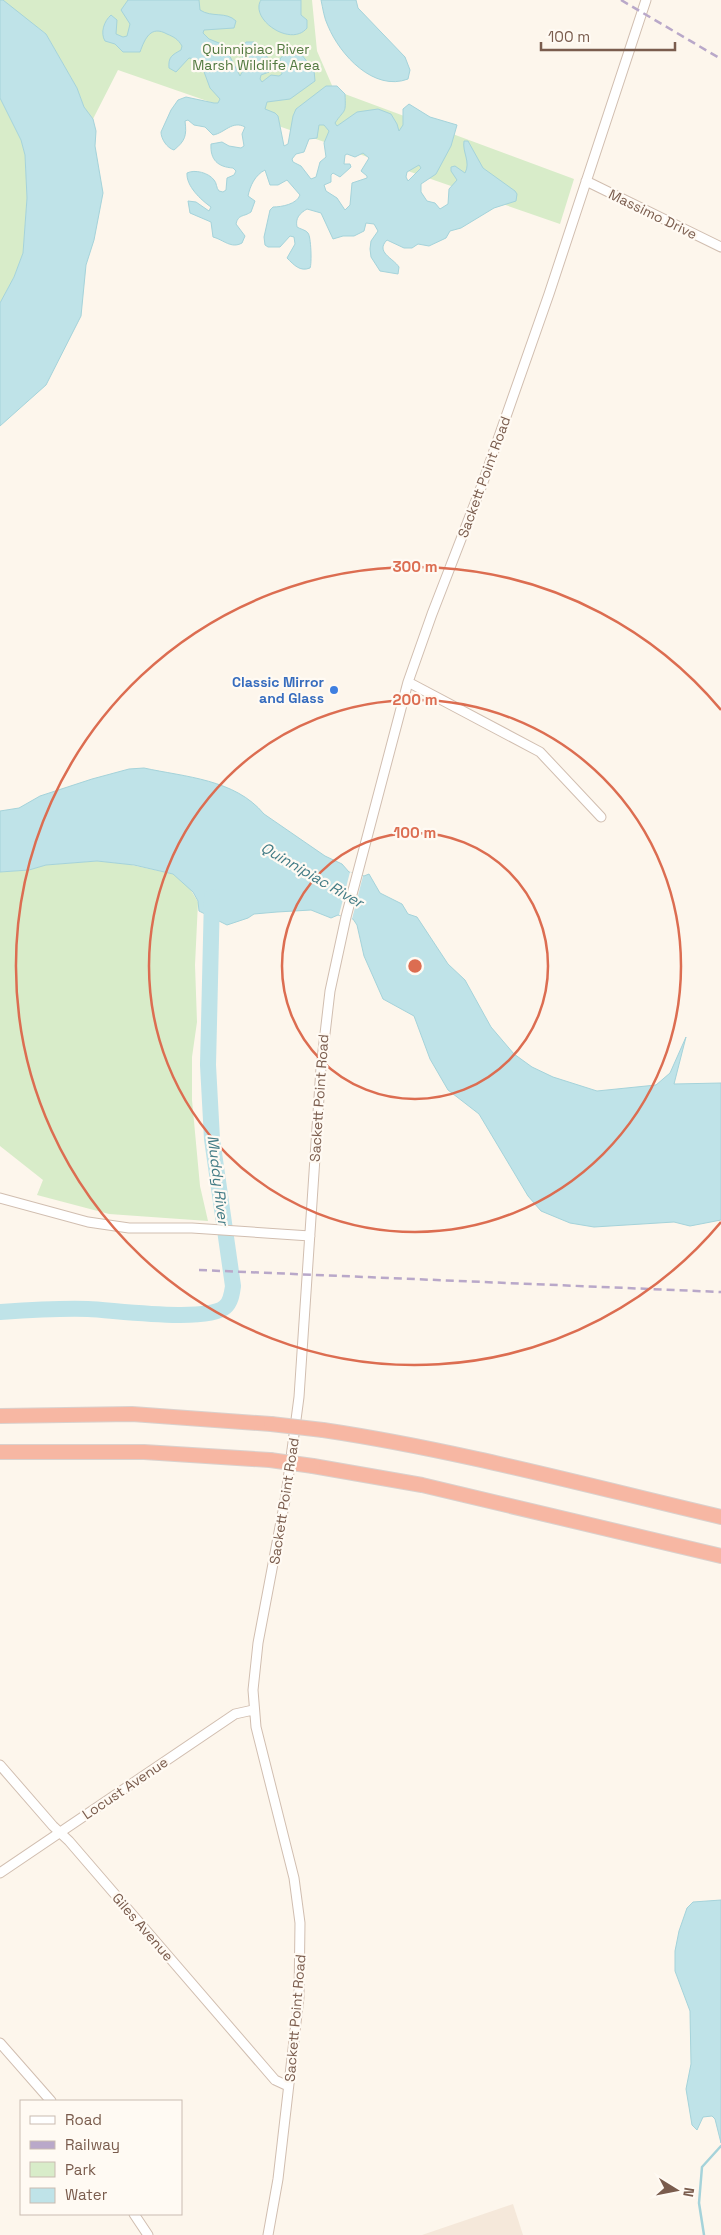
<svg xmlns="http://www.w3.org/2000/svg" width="721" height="2235" font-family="'Space Grotesk',sans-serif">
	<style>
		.residential { fill: #f5e8da }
		.green { fill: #d8ecc9 }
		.water { fill: #bfe3e8; stroke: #a5d3da; fill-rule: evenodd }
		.pier { fill: #fdf6ec }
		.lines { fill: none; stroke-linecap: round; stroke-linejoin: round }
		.stream { stroke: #a5d3da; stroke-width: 2.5 }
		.river { stroke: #bfe3e8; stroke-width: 16 }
		.minor-casing { stroke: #d1beb0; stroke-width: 11 }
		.highway-casing { stroke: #dad1cd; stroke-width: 16 }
		.minor { stroke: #fff; stroke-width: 9 }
		.highway { stroke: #f7b7a3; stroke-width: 14 }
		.rail { stroke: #b9a8c9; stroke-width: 2.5; stroke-dasharray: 8 5; stroke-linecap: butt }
		.highway-bridge-casing { stroke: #dad1cd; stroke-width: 16; stroke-linecap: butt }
		.highway-bridge { stroke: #f7b7a3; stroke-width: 14 }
		.ring { fill: none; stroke: #dc6d51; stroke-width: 2.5 }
		.shop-dot { fill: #3f7fe0; stroke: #fffaf3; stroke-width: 2 }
		.labels { text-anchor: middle; stroke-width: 4.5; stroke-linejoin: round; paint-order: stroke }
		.park-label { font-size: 14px; fill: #537a41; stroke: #fffaf3 }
		.street-label { font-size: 14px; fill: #7a5c4d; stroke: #fffaf3 }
		.shop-label { font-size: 14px; font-weight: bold; fill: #366cbe; stroke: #fffaf3; text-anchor: end }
		.water-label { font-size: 15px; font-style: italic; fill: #437c86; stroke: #fffaf3 }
		.centre { fill: #dc6d51; stroke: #fffaf3; stroke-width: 2.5 }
		.ring-label { font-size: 15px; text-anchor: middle; font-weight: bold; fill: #dc6d51; stroke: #fffaf3; stroke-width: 4.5; stroke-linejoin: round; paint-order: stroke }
	</style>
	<rect width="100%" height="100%" fill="#fdf6ec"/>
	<path class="residential" d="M513,2204L523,2235H422Z"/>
	<path class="green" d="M1,0H312L317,51L334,90L574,179L560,224L118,70L93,119L84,107L77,88L46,34Z
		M0,98L21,140L25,155L27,198L23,253L14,277L0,303Z
		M97,861L127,864L173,874L189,887L198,902L195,965L197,1022L192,1057V1100L200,1186L208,1221L109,1214L37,1195L43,1180L0,1146V872L29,870L46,865Z"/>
	<path class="water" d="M0,0H3L46,34L77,88L84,107L93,119L96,131L95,146L103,193L94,240L86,265L81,316L46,385L0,426V303L14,277L23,253L27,198L25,155L21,140L0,98Z
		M128,0H199L200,10C212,18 226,11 236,21L234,28L204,30L203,33L209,39L224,45L240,76C248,66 237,51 246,42H254C263,51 272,58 269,72L261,75L260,79L262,82L271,75L279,76L282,74L280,59C284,52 294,50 301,54L314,70L315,81L290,99L267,102L265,109L275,113L278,116L284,146L288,144L293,116L296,109L326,86H337L345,94C346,115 345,108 335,123L337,126L357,112L378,109L391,114L397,124L399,131L403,125V109L409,104L430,117L457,125L451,146L436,174L421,184V192L427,201L435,203L440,209L448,204L449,189L457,180L451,171V167L455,166L465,173C471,162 462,152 464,141H468L483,168L515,191L517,194L516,201L494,208L461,228L450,231L446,238L429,246L418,244L412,248H404L387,240C375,252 393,258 399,267L398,274L380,271L371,257L370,249L371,241L378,231L374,224L366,223L364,231L354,236H343L333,239L321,213L307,209C300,213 295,218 297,227C300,229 306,230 308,233C311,236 312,264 310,268C300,272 294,265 287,258L295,244L294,237L290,236L280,247H268L265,245L264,237L270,210L273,207C282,207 297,204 300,195L287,180L278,185H270L265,170C255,175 250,186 248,196L255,201L251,212C244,217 238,214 236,224L245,236L242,243C231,249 224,240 213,237L211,222L190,213L188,201L196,202L209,211L211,207C201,200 186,186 187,173C195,169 209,173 214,180C217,183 216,188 219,191L223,192L226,190L227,178L234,175L236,171L233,168C218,167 210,160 211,144L222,142L229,146L241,148L244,146L242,134L245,127C232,120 225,133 213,135L205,127L194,125L188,120L185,121C187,136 185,141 174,150C167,148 161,139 161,132L171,110L178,100L186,97L214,103H218L220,99L210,88L203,69L196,59L189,58L176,72L169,68C168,57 172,55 181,50L182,46C178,39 174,37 167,34C151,25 145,38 140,52H123L115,44L105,41C100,33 104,21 111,15L117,20L116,34L123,37L127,36L130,24L121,10ZM319,125H324L329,131L324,143L326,157L320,162L316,177L311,179L301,166L293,162L292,159L296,154L304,152L309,139L317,138ZM363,153L369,158L361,171L367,176V178L352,183L350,205L345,210L337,198L326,191L324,185L331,182V175L333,173L340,177L351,167L350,164H344L345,155L347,154L355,157ZM419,165L421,168L408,181L406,177L407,172Z
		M261,0H301V15L307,20V28C291,48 249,19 261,0Z
		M321,0H356L358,8L405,57L410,70L408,79C374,92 340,55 328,26C324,18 323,9 321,0Z
		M144,768C185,777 235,779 264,814L325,856L342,864L349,872L364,876L369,874L380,893L402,904L408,914L417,917L448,964L465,980L491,1027L514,1054L532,1067L553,1077L597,1091L656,1085L670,1073L686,1037L674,1084L721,1083V1220L690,1226L674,1222L594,1227L570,1223L541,1211L528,1196L479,1114L448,1090L430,1059L414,1016L383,999L364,956L357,925L353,919L338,915L331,918L311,910L277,912L254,914L248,918L227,925L199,911L198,901L193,892L173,874L134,865L97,861L46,865L29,870L0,872V811L19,808L40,796L92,779L129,769Z
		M721,1900V2143L715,2119L712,2116L703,2117L697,2130L692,2125L686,2089L691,2064L690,2011L675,1971V1951L679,1931L687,1908L693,1902Z"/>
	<path class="pier" d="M350,872L363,876L352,919L339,915Z"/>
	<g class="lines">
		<path class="stream" d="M704,2235L699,2203L702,2167L721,2146"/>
		<path class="river" d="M0,1312C29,1310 59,1308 88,1309C115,1310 207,1323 225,1307C231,1302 232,1293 233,1286L212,1139L208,1065L212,897"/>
		<defs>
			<path id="minor" d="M586,181L721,247
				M408,682L540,752L601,817
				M0,1198L88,1222L129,1228H192L310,1236
				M0,1765L53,1826L69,1841L275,2080L288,2086
				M0,1873L235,1714L253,1710
				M0,2043L51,2101
				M134,2214L148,2235
				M268,2235L278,2179L299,1997L300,1923L294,1878L256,1727L253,1690L258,1643L286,1495L299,1397L321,1068L330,991L346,917L408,682L432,614L482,485L549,294L646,0"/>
			<path id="highway" d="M0,1416L132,1414L271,1424
				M323,1430C457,1450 589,1486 721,1517
				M0,1452H144L270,1460
				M313,1466L422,1485L721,1556"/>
		</defs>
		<use href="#minor" class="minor-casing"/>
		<use href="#highway" class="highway-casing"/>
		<use href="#minor" class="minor"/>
		<use href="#highway" class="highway"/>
		<path class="rail" d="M621,0L721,59
			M199,1270L721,1292"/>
		<defs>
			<path id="highway-bridge" d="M271,1424L323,1430
				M270,1460L313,1466"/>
		</defs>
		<use href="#highway-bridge" class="highway-bridge-casing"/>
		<use href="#highway-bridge" class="highway-bridge"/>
	</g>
	<g class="ring">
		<circle cx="415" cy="966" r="133"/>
		<circle cx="415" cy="966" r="266"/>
		<path d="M721 1222A399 399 0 1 1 721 710"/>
	</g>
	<circle class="shop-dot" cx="334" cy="690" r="5"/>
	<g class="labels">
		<g class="park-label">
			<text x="256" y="54">Quinnipiac River<tspan x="256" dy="16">Marsh Wildlife Area</tspan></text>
		</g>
		<g class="street-label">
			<text transform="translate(653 214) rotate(26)" y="5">Massimo Drive</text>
			<text transform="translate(484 477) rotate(-70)" y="5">Sackett Point Road</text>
			<text transform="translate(319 1098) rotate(-86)" y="5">Sackett Point Road</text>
			<text transform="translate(284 1501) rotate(-81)" y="5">Sackett Point Road</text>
			<text transform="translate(125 1788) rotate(-34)" y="5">Locust Avenue</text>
			<text transform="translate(143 1927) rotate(49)" y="5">Giles Avenue</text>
			<text transform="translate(295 2018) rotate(-85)" y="5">Sackett Point Road</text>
		</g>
		<g class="shop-label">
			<text x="324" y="687">Classic Mirror<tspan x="324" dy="16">and Glass</tspan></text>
		</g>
		<g class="water-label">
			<text transform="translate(312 875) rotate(30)" y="5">Quinnipiac River</text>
			<text transform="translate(218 1180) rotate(83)" y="5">Muddy River</text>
		</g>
	</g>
	<circle cx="415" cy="966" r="8" class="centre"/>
	<g class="ring-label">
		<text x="415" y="572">300 m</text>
		<text x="415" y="705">200 m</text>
		<text x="415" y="838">100 m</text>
	</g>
	<rect x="20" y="2100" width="162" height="115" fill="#fffaf3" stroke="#cabbb1"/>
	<rect x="30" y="2116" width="25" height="8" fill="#ffffff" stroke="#cabbb1"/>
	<text x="65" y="2125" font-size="15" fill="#7a5c4d">Road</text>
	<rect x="30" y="2141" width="25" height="8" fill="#b9a8c9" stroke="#cabbb1"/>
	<text x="65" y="2150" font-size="15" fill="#7a5c4d">Railway</text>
	<rect x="30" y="2162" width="25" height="15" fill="#d8ecc9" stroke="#cabbb1"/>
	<text x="65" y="2175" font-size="15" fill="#7a5c4d">Park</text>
	<rect x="30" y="2188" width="25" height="15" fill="#bfe3e8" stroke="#cabbb1"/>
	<text x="65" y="2200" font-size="15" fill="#7a5c4d">Water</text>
	<g transform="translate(676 2190) rotate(100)" stroke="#fffaf3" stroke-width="4" paint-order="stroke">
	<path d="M0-4L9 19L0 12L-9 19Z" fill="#7a5c4d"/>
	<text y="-8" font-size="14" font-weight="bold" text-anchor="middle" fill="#7a5c4d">N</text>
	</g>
	<path d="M541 42v8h134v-8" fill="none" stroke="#7a5c4d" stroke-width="2.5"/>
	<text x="548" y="42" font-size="15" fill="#7a5c4d" stroke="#fffaf3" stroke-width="4" paint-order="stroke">100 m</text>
</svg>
